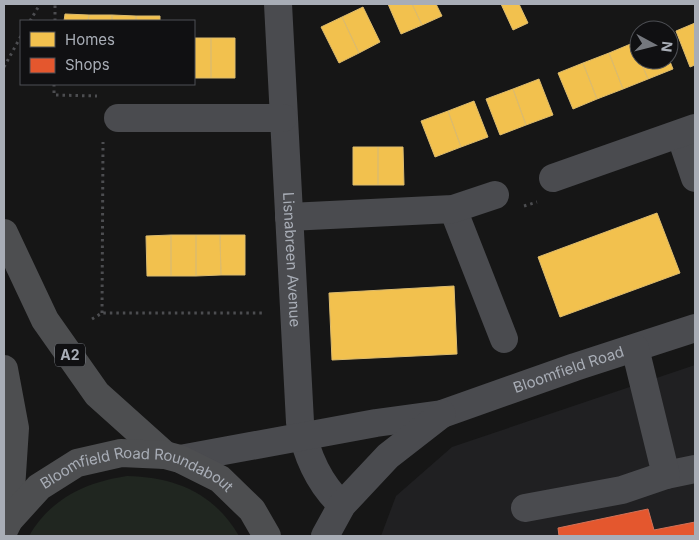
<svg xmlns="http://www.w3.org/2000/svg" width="699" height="540" font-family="Inter,sans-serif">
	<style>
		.built { fill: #202022 }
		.green { fill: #202620 }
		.homes { fill: #f2c14e; stroke: #dcbb6d }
		.shops { fill: #e4572e; stroke: #d27157 }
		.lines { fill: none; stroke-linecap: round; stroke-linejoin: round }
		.path { stroke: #4c4d50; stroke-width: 3; stroke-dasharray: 2.5 4; stroke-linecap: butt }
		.minor { stroke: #4a4b4f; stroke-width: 28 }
		.highway { stroke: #4d4e50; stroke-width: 28 }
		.labels { text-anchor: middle; stroke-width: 5; stroke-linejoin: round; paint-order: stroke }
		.shield { fill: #101012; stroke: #7a7e85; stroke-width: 1 }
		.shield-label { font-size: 14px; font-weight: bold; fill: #a8adb6 }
		.street-label { font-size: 15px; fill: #a8adb6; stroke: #101012 }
	</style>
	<rect width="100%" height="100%" fill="#161616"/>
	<path class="built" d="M695,365V536H381L396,496L452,447Z"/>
	<path class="green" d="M127,476C175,477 214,493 239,536H29C50,499 86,482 127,476Z"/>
	<path class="homes" d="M388,4H412L422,25L401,34Z
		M412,4H436L442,16L422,25Z
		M501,4H519L528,23L513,30Z
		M363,7L380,42L359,53L342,17Z
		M65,14L89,15L88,21H64Z
		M89,15H112V21H88Z
		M112,15L136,16V21H112Z
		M136,16H160V21H136Z
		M342,17L359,53L339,63L321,27Z
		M695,23V65L690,67L676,31Z
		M194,38H211V78H194Z
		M211,38H235V78H211Z
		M633,43L639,60H640L648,79L623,89L609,53Z
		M609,53L623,89L597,99L583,63Z
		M669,59L673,69L648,79L640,60Z
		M583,63L597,99L573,109L558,73Z
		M539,79L553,115L526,125L513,89Z
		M513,89L526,125L500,135L486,99Z
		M474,101L488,137L461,147L448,111Z
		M448,111L461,147L435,157L421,121Z
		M353,147H378V185H353Z
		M378,147H403L404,185H378Z
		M657,213L680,273L560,317L538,257Z
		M171,235V276H147L146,236Z
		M171,235H196V276H171Z
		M196,235H220L221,275L196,276Z
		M220,235H245V275H221Z
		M454,286L457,354L332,360L329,293Z"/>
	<path class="shops" d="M648,509L654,530L695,522V536H559L558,528Z"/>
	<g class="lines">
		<path class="path" d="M30,21L40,4
			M55,21V4
			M4,67L21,36
			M54,84V95L97,96
			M524,206L537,202
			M102,313L103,142
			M92,319L102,313H265"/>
		<g class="minor">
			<path id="s1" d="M278,4L300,422C306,454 318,483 342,505"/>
			<path d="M118,118H283"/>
			<path d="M680,134L695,178"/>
			<path d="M553,178L695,128"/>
			<path d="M453,209L504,339"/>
			<path d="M289,217L453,209L495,195"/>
			<path id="s2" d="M180,459L376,423L442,414L575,367L695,328"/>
			<path d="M666,475L695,469"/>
			<path d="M525,508L622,490L666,475L635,348"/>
			<path d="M325,536L342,505L388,456L442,414"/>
		</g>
		<g class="highway">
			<path d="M4,233L45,320L97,394L165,455"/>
			<path d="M4,369L15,428L9,520"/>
			<path id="s3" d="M4,530L9,520L39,487L77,463L121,453L165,455L180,459L220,479L252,510L267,536"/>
		</g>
	</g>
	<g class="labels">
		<rect class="shield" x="55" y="343.5" width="30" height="23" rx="4"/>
		<g class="shield-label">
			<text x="70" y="360">A2</text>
		</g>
		<g class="street-label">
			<text dy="5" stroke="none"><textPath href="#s1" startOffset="256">Lisnabreen Avenue</textPath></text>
			<text dy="5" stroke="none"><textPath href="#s2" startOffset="400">Bloomfield Road</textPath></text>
			<text dy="5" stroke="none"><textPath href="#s3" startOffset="162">Bloomfield Road Roundabout</textPath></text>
		</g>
	</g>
	<rect width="699" height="540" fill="none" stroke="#a8adb6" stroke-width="10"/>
	<rect x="20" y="20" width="175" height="65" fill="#101012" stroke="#4d4f54"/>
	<rect x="30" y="32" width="25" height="15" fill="#f2c14e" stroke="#4d4f54"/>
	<text x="65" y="45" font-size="15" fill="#a8adb6">Homes</text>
	<rect x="30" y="58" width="25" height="15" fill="#e4572e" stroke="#4d4f54"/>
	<text x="65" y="70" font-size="15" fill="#a8adb6">Shops</text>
	<g transform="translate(654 45) rotate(97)"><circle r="24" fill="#101012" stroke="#4d4f54"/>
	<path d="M0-4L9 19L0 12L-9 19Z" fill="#75787e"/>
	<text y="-8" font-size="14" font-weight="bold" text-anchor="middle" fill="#a8adb6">N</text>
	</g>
</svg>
